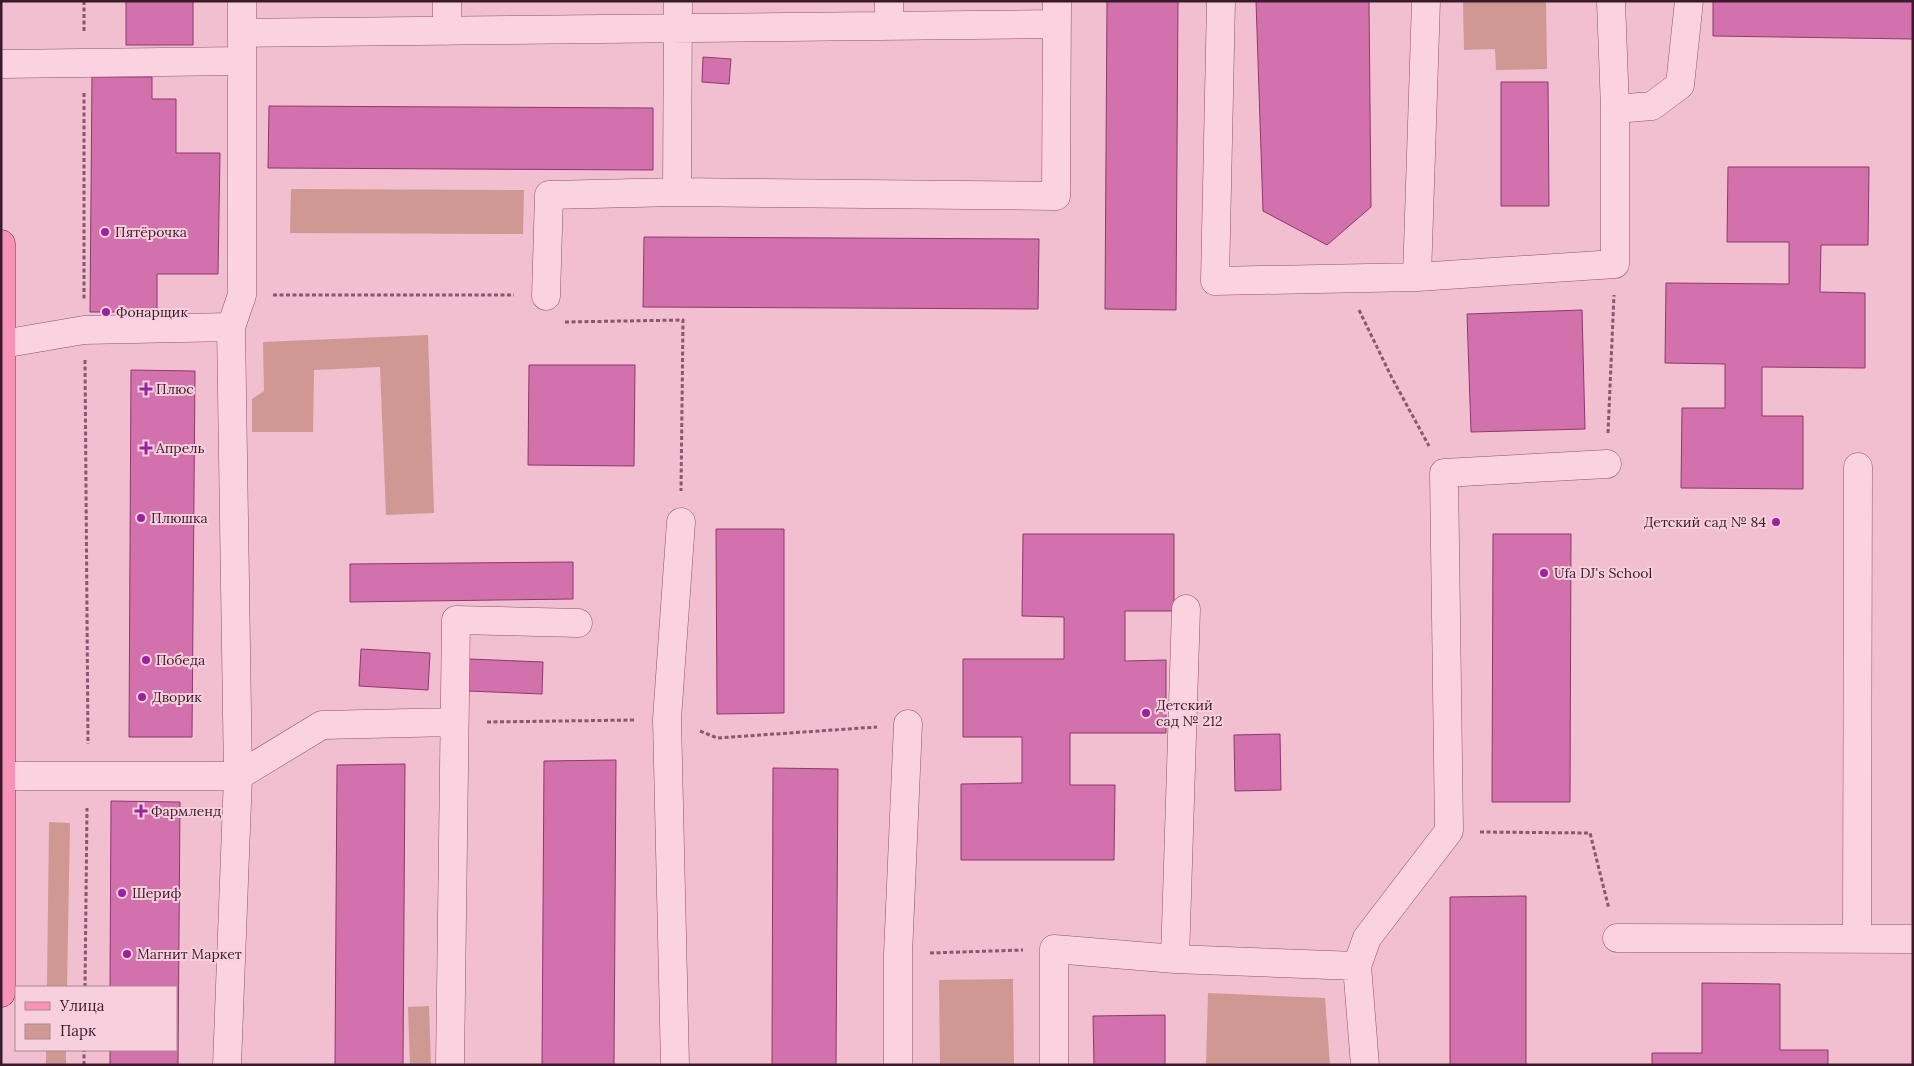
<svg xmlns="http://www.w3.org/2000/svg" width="1914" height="1066" font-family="Lora,serif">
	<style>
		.green { fill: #d09892 }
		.building { fill: #d371ac; stroke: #8c3a6d }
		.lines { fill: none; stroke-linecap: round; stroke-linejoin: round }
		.minor-casing { stroke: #8b5670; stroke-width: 29 }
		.major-casing { stroke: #582a44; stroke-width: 29 }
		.path { stroke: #8b5670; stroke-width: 3; stroke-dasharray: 4 2.5; stroke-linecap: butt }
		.minor { stroke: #fbd2e0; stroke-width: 28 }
		.major { stroke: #f893b5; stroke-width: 28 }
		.poi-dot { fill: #9b219f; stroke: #f8cfdc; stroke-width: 2 }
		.labels { text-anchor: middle; stroke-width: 4; stroke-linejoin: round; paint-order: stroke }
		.poi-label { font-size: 14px; fill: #391b2c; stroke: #f8cfdc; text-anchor: start }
	</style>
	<rect width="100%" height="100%" fill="#f1bfcf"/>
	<path class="green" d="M1463,1H1546L1547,69L1496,70L1495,49L1464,50Z
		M291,189L524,190L523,234L290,233Z
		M428,335L434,513L386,515L380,367L314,370L313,432H252V399L264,391L263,342Z
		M49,822L70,823L67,987H47Z
		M1013,979L1014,1065H940L939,980Z
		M1208,993L1325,998L1330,1065H1206Z
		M429,1006L431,1065H410L408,1007Z
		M46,1050H66V1065H46Z"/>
	<path class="building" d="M126,1H193V45H126Z
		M1107,1H1178L1176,310L1105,309Z
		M1256,1H1369L1371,207L1327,245L1263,211Z
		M1713,1H1913V39L1713,36Z
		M703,57L731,59L729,84L702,82Z
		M92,77H152V99H176V153H220L218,274H157V312H90Z
		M1501,82H1548L1549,206H1501Z
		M269,106L653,108V170L268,168Z
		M1728,167H1869L1868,245H1821L1820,292L1865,293V368L1762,367V416H1803V489L1681,488L1682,408H1725V364L1665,363L1666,283L1789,284V242H1727Z
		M644,237L1039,239L1038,309L643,307Z
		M1582,310L1585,429L1471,432L1467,314Z
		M529,365H635L634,466L528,465Z
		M131,370L195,371L192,737H129Z
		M716,529H784V713L717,714Z
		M1023,534H1174V611H1125V661L1166,660V733H1070V785H1115L1114,860H961V784L1022,783V737H963V659H1064V617L1022,616Z
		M1493,534H1571L1570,802H1492Z
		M573,562V599L350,602V564Z
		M361,649L430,653L428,690L359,686Z
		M469,659L543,662L542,694L468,691Z
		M1280,734L1281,790L1235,791L1234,735Z
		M616,760L614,1065H542L544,761Z
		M405,764L403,1065H335L337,765Z
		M773,768L838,769L836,1065H772Z
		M111,801L180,802L178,1065H110V1050H176V987H110Z
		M1526,896V1065H1450V897Z
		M1702,983L1780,984V1050H1828V1065H1652V1053H1702Z
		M1165,1015V1065H1094L1093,1016Z"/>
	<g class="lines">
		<defs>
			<path id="minor" d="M447,1V31
				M1221,1L1215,281L1417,277L1426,1
				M1611,1L1615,109
				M889,26V1
				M242,33L1057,24
				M1,64L241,61
				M677,192L678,1
				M1417,277L1615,264V109L1652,106L1680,85L1689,1
				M546,296L549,195L677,192L1056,196L1057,1
				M2,344L84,330L231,327
				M2,776H238L322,725L454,722
				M1617,938L1913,939
				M1857,939L1858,467
				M1175,959L1186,609
				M227,1065L238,776L231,327L242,295V1
				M450,1065L456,620L578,623
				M675,1065L667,719L681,522
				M898,1065V954L908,724
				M1054,1065V949L1175,959L1357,966
				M1365,1065L1357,966L1367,938L1449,831L1444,473L1607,464"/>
			<path id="major" d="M1,244V993"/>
		</defs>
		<use href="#minor" class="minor-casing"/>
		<use href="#major" class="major-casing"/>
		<path class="path" d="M84,1V32
			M84,93V299
			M273,295H514
			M1359,310L1392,378L1429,446
			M565,322L683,320L681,491
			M85,360L88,744
			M1608,433L1614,295
			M487,722L635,720
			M700,731L717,738L877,727
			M1480,832L1590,833L1609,909
			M930,953L1023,950
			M85,987L87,808
			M84,1065V1050"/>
		<use href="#minor" class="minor"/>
		<use href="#major" class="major"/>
	</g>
	<g class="poi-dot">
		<circle cx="105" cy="232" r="5"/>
		<circle cx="106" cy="312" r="5"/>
		<path d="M143.5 381.5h5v5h5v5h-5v5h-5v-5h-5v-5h5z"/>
		<path d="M143.5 440.5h5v5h5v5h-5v5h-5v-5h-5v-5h5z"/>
		<circle cx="141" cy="518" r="5"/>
		<circle cx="1776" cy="522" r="5"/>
		<circle cx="1544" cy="573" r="5"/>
		<circle cx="146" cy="660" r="5"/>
		<circle cx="142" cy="697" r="5"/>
		<circle cx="1146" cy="713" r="5"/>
		<path d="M138.5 803.5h5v5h5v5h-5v5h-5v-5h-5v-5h5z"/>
		<circle cx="122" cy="893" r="5"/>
		<circle cx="127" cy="954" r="5"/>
	</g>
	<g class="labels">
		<g class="poi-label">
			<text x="115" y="237">Пятёрочка</text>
			<text x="116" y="317">Фонарщик</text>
			<text x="156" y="394">Плюс</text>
			<text x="156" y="453">Апрель</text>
			<text x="151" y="523">Плюшка</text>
			<text x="1766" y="527" text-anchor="end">Детский сад № 84</text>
			<text x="1554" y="578">Ufa DJ's School</text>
			<text x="156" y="665">Победа</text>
			<text x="152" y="702">Дворик</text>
			<text x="1156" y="710">Детский<tspan x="1156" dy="16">сад № 212</tspan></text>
			<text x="151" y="816">Фармленд</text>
			<text x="132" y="898">Шериф</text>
			<text x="137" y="959">Магнит Маркет</text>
		</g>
	</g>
	<rect width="1914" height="1066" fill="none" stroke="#391b2c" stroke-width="5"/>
	<rect x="15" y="986" width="162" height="65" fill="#f8cfdc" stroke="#ac8796"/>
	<rect x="25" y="1002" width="25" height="8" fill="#f893b5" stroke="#ac8796"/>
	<text x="60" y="1011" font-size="15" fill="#391b2c">Улица</text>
	<rect x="25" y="1024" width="25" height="15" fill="#d09892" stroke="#ac8796"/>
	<text x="60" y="1036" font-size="15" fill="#391b2c">Парк</text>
</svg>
